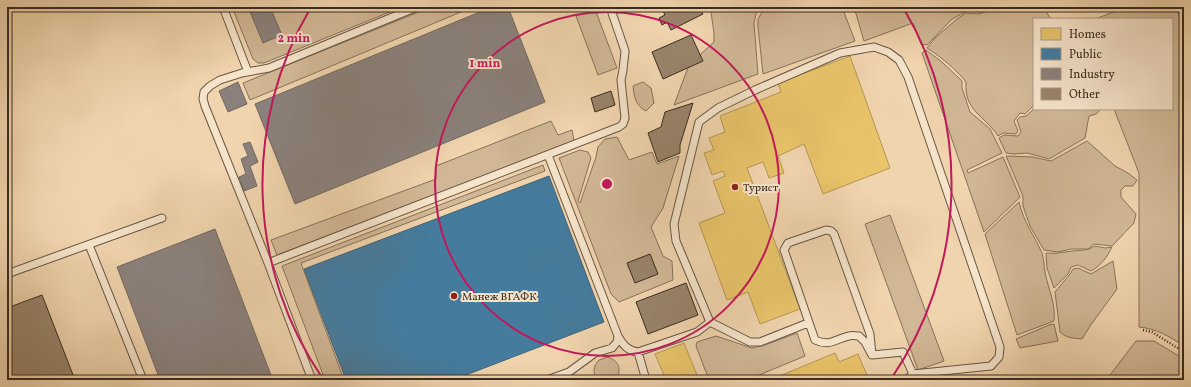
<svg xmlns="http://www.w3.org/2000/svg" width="1191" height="387" font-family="Vollkorn,serif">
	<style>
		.green { fill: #d1b795; stroke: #85725b }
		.homes { fill: #e9c46a; stroke: #b49654 }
		.public { fill: #457b9d; stroke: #416378 }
		.industry { fill: #8a817c; stroke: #726861 }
		.building { fill: #98836a; stroke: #392c21 }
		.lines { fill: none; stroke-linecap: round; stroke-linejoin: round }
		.lane-casing { stroke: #675644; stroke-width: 9 }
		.path { stroke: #392c21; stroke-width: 2.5; stroke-dasharray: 1 2; stroke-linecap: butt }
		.lane { stroke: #f5e3ca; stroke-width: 7 }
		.ring { fill: none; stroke: #c2185b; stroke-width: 2 }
		.poi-dot { fill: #8f2418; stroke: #f5e3ca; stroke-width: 1.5 }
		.labels { text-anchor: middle; stroke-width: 4; stroke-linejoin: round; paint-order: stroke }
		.poi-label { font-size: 11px; fill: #392c21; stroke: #f5e3ca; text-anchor: start }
		.centre { fill: #c2185b; stroke: #f5e3ca; stroke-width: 2 }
		.ring-label { font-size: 12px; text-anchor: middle; font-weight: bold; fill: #c2185b; stroke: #f5e3ca; stroke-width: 4; stroke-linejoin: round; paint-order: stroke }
	</style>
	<rect width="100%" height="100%" fill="#f0d4ad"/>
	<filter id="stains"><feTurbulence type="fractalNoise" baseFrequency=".005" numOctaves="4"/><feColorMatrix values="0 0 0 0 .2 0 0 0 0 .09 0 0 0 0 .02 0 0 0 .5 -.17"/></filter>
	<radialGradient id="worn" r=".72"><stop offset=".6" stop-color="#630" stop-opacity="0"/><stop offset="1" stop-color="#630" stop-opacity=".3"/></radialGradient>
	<path class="green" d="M232,7H402L264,63H258L253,59Z
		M431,7H473L250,100L243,83Z
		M705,7H760L756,14L754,23L758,74L674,105L689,65L714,42V33L711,12Z
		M765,7H842L855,41L763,74L758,27V19Z
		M854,7H993L981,12L967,11L952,19L927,45L921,44L913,23L864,41Z
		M1000,7H1043L1051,19H1034V105L1025,114L1020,113L1014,121L1018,131L1016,134L1003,133L998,136C984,115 964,111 966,82C955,68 942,58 927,48L935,38L957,19L966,13L979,14Z
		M1127,7H1175L1184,27V346C1168,336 1158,329 1139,327V173L1114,109H1172V19H1095Z
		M595,9L617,68L598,75L576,16Z
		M926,50L942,62L962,81V88L970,112L990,129L1002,153L967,170L968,173L1003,157L1020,197L984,232L922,53Z
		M643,82L651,88L654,103L646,111C636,106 634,97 633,86Z
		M1034,109H1101L1096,114L1089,116L1085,138L1049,159L1027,153L1014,154L1006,153L999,138L1004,135L1018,136L1021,132L1017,120L1020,117L1026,116Z
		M551,121L558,135L572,130L574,141L277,255L271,240L436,179V166Z
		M617,137L629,160L652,152L657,164L679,156L663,208L651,227L663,256L672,261L673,280L619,302L611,294L559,158L580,150L588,152L591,158L578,201L580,203L596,157L598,147L605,139Z
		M1087,141L1115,166L1128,173L1137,180L1133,186H1125L1121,190V197L1136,214L1134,223L1112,246L1094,244L1088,249H1071L1058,252L1044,250L1030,226L1023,206V196L1006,156L1032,157L1051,161Z
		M543,165L545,171L301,263L344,380H325L282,266Z
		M1019,202C1024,223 1034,235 1042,253C1044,259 1044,266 1045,272C1048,289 1056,303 1054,321L1017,335L985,234Z
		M890,215L944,361L918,370L865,224Z
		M1095,246L1105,248L1112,247C1107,257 1101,266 1091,271L1078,265L1071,267L1068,274L1054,288L1047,268L1046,253C1056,254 1063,252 1073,251C1081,250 1087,251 1095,246Z
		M1113,261L1117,289L1090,326L1082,339C1073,338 1066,338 1060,332L1055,292L1070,274L1073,269L1078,268L1091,274Z
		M1054,324L1058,341L1020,348L1016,339L1049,325Z
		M797,333L805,356L747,380H709L696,346L697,342L716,336L752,348L765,345Z
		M1136,341H1154L1184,359V380H1119L1110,375Z
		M607,357C619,360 623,371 615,380H598C592,374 593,366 599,360Z"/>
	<path class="homes" d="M850,56L890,168L823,194L804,144L778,156L784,173L769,178L763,162L747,168L800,309L760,324L748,292L727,300L699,223L725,213L713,181L725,176L723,171L712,175L704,153L714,150L709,138L725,132L720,116L781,92L778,83Z
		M684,343L699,380H666L655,354Z
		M835,353L839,362L858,354L869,380H770Z"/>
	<path class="public" d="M549,176L604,322L453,380H346L304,269Z"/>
	<path class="industry" d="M248,7H270L282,35L263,43Z
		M492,7H508L545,102L295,204L255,104Z
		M238,82L247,104L228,112L219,91Z
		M250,142L258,162L250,166L257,186L244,191L239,177L246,174L241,159L248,156L243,144Z
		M215,229L271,375L257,380H160L117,267Z"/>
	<path class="building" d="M661,7H699L703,14L671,30L667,22L662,25L659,18L665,15Z
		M691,35L703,61L663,79L652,52Z
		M611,91L615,105L595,112L591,98Z
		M693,103L680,145V153L658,162L648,133L661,127L665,112Z
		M650,254L658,274L635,283L627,263Z
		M686,283L698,315L648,334L636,302Z
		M42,295L75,380H7V308Z"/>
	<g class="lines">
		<defs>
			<path id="lane" d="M223,7L248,72
				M89,245L143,380
				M268,263L619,127L623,124L625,118L621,80L623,70L625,51L610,7
				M7,274L162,218
				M808,323L760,342H750L710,322L676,241L674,224L699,122L718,108L755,90L840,53L874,47L888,52L899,60L908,77L1000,347L999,357L991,366L913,374L906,380
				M618,336C623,345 628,351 638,352L697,332L710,322
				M638,352L646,380
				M872,355L870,334L834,234L831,231L826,230L788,243L784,250L815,340C830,347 835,339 849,336C852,335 856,336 859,336L865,342L872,355L903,352L913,374
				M312,380L268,263L205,106L203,99L204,92L210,86L220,80L242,73L269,68L417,7
				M547,380L569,372L595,353L612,348L617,342L618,336L548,155"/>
		</defs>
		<use href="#lane" class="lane-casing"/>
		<path class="path" d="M1179,7L1184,19
			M1143,330L1152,332L1184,352
			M877,380L878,376L885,380"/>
		<use href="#lane" class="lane"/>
	</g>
	<g class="ring">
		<circle cx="607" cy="184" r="172"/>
		<path d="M323 379A345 345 0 0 1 310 9M904 9A345 345 0 0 1 891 379"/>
	</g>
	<g class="poi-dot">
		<circle cx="735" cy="187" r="4"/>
		<circle cx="454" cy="296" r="4"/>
	</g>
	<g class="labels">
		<g class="poi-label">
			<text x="743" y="191">Турист</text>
			<text x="462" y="300">Манеж ВГАФК</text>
		</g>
	</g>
	<circle cx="607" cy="184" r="6" class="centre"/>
	<g class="ring-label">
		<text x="294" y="42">2 min</text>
		<text x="485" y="67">1 min</text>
	</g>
	<rect width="1191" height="387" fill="none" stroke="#f0d4ad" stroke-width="24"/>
	<rect x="8" y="8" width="1175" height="371" fill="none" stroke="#392c21" stroke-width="2"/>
	<rect x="12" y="12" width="1167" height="363" fill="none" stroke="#392c21"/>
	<rect x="1033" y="18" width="140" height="92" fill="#f5e3ca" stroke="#aa9a86"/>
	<rect x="1041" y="28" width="20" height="12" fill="#e9c46a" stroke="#aa9a86"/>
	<text x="1069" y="38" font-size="12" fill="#392c21">Homes</text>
	<rect x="1041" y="48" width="20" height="12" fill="#457b9d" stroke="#aa9a86"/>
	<text x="1069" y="58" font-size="12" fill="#392c21">Public</text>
	<rect x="1041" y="68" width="20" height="12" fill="#8a817c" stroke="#aa9a86"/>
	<text x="1069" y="78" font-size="12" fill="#392c21">Industry</text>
	<rect x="1041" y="88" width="20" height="12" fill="#98836a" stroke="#aa9a86"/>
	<text x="1069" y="98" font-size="12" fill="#392c21">Other</text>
	<rect width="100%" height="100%" filter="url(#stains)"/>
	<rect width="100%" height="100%" fill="url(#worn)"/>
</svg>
